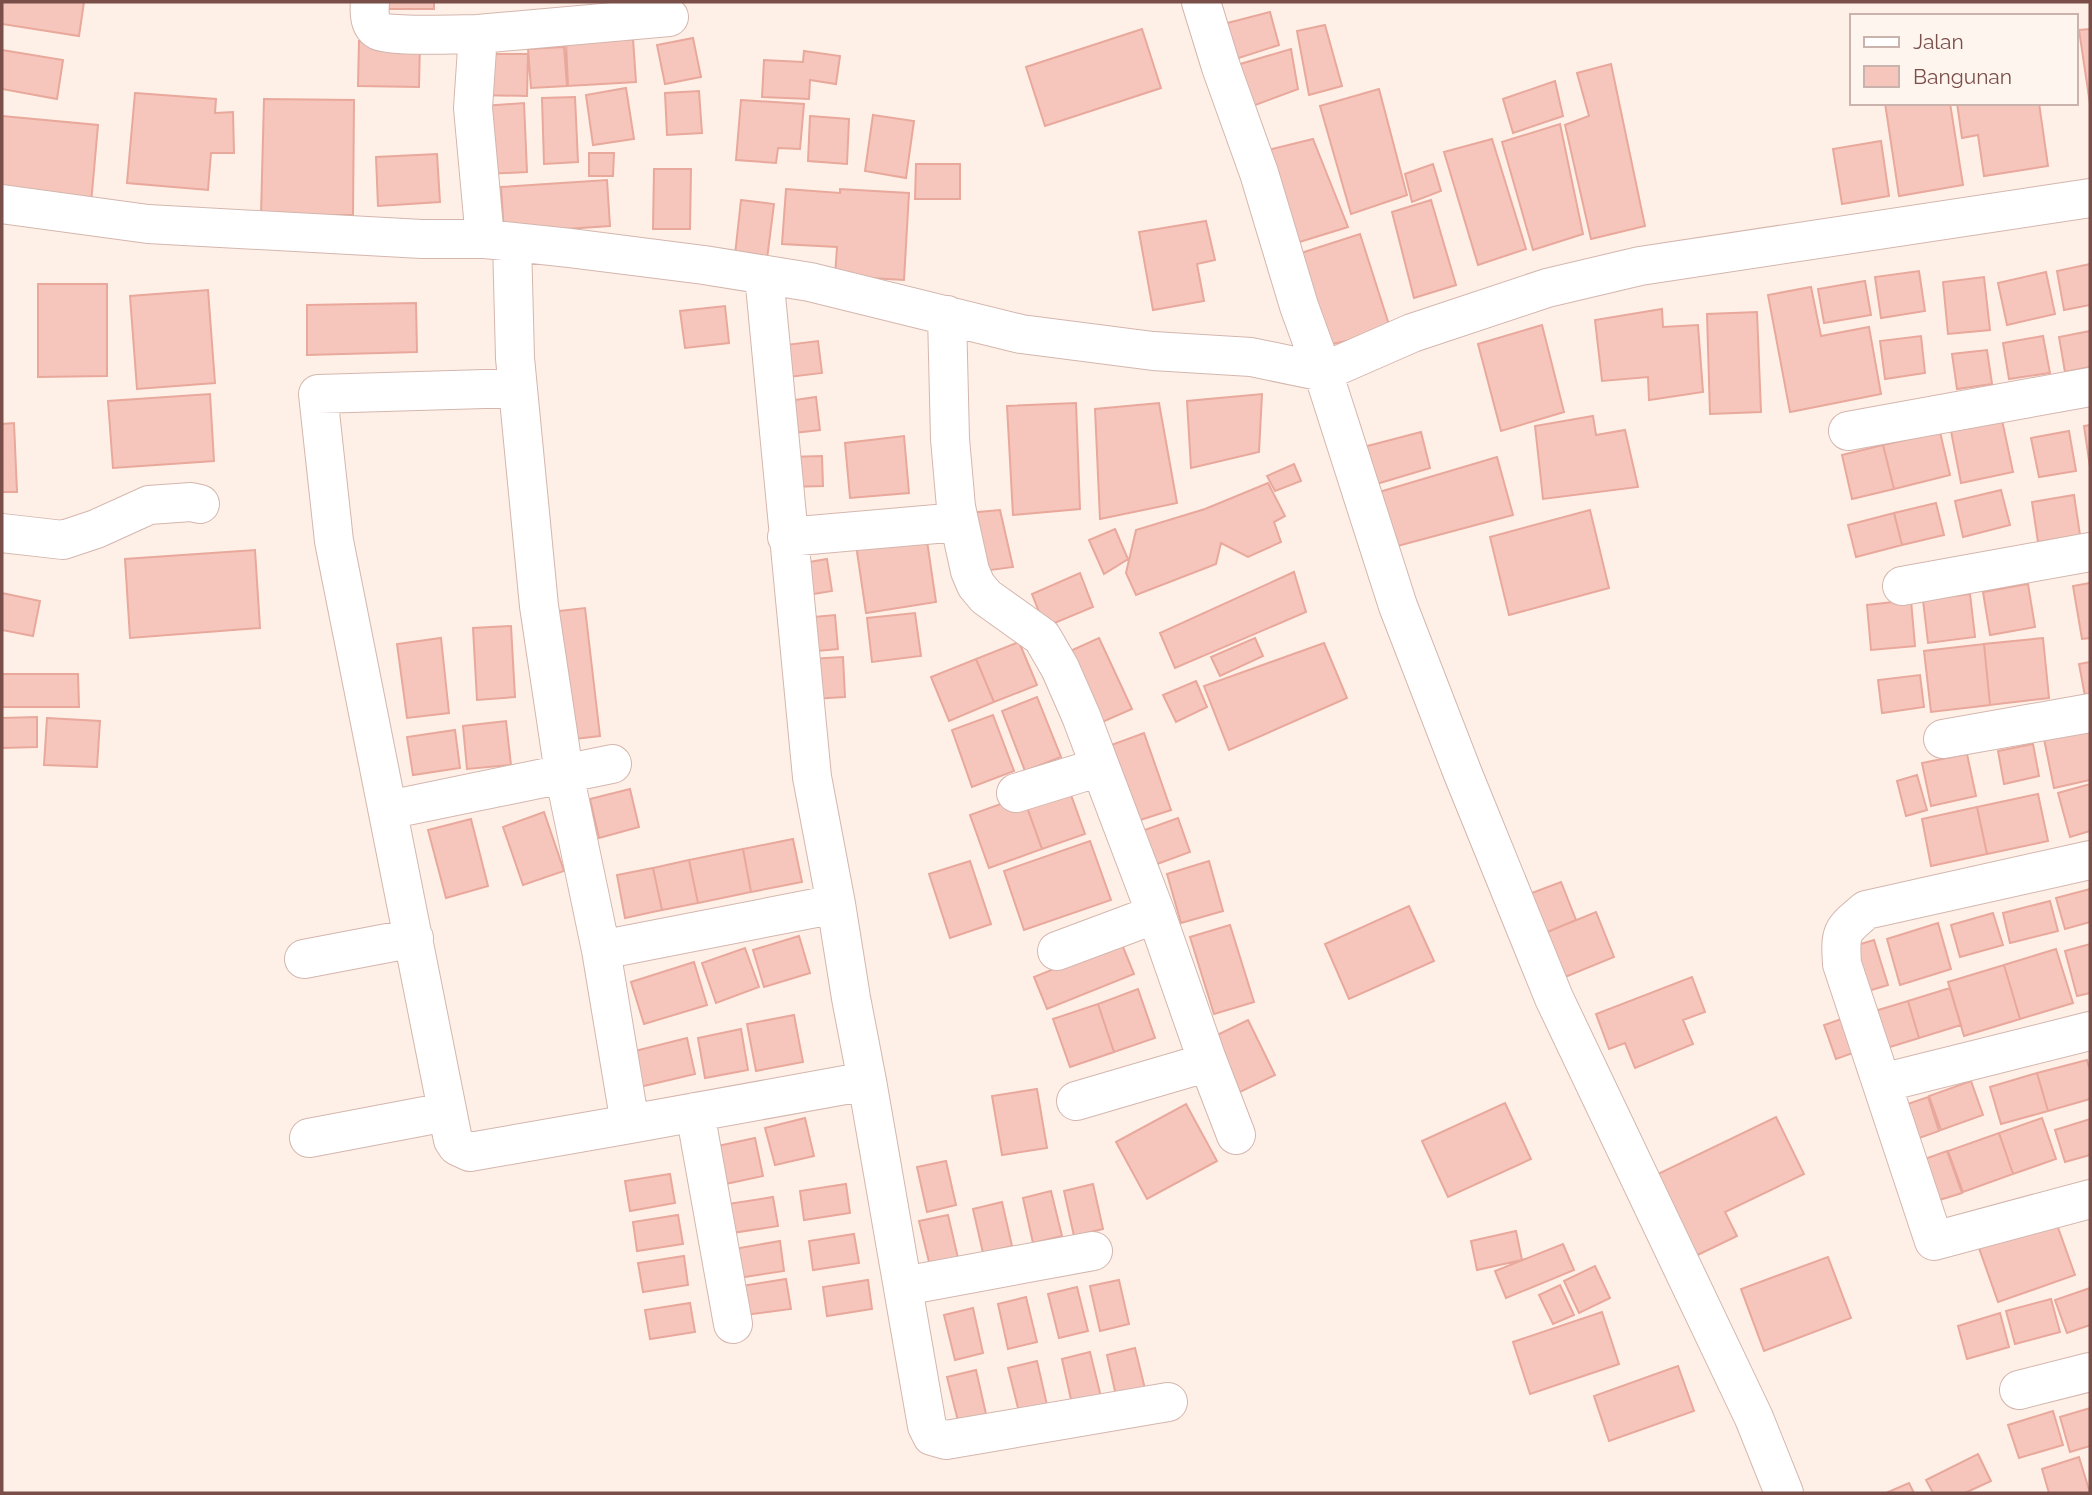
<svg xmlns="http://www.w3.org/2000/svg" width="2092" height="1495" font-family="Raleway,sans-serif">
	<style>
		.building { fill: #f6c6bd; stroke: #e9a89c; stroke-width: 2 }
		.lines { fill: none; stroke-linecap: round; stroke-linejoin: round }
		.street-casing { stroke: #d4b6ae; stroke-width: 40 }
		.street { stroke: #fff; stroke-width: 38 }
	</style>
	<rect width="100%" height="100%" fill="#fef0e7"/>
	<path class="building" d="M2,2H84L79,36L2,24Z
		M382,2H434V9H382Z
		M1270,12L1279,45L1223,63L1212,27Z
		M1325,25L1342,86L1309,95L1297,31Z
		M1142,29L1161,88L1045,126L1026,67Z
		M2090,29V104L2079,30Z
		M693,38L701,77L665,84L657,45Z
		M633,39L636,82L568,86L566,43Z
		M359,41L420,42L419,87L358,86Z
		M564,47L567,86L531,88L528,49Z
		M1291,49L1298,89L1242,110L1230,67Z
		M2,50L63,60L57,99L2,89Z
		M804,51L840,56L836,84L810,80L809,99L762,97L764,60L803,62Z
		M477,54H528L527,96L477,95Z
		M1611,64L1645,226L1591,239L1565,125L1589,116L1577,73Z
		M1555,81L1563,116L1513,133L1503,99Z
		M626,88L634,139L593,145L586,95Z
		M1379,89L1407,195L1351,214L1320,106Z
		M699,91L702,133L667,135L665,93Z
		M135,93L216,99L215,113L233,112L234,153H211L208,190L127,183Z
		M575,97L578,162L544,164L542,98Z
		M264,99L354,100L353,215H261Z
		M741,100L804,104L800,149L778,148L776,163L736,160Z
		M524,103L527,172L486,174L483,106Z
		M1885,103H1950L1963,185L1899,196Z
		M1957,103H2039L2048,166L1984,176L1978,135L1962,138Z
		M873,115L914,121L906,178L865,171Z
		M2,116L98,125L91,204L2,196Z
		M810,116L849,119L847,164L808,161Z
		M1560,124L1583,234L1533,250L1502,142Z
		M1313,139L1348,227L1293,244L1268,150Z
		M1492,139L1526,249L1478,265L1444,152Z
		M1881,141L1889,196L1842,204L1833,149Z
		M589,153H614L613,176H589Z
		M437,154L440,202L378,206L376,157Z
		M916,164H960V199H915Z
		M1433,164L1441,191L1412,202L1405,174Z
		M654,169H691L690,229H653Z
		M607,180L610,226L504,233L501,187Z
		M786,189L840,193V189L909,193L904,280L835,276L837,247L782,244Z
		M741,200L774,204L767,259L735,255Z
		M1431,200L1456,285L1414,298L1392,212Z
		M1206,221L1215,260L1197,264L1204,301L1153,310L1139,232Z
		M1360,234L1391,331L1319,347L1295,255Z
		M2090,264V305L2064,310L2057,271Z
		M1919,271L1925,311L1881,318L1875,277Z
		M2046,272L2055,314L2007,325L1998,283Z
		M1984,277L1990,330L1948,334L1943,282Z
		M1865,281L1871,315L1824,323L1818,289Z
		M38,284H107V376L38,377Z
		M1811,287L1821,336L1869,327L1881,394L1790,412L1768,295Z
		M208,290L215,383L137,389L130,296Z
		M416,303L417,352L307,355V305Z
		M725,306L729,343L685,348L680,311Z
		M1662,309L1663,327L1698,325L1703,392L1649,400L1648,377L1602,381L1595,320Z
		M1757,312L1761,412L1710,414L1707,314Z
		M1542,325L1564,412L1501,431L1478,344Z
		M2090,331V367L2065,372L2059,337Z
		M1921,336L1925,373L1885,379L1880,341Z
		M2043,336L2050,373L2009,379L2003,343Z
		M818,341L822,373L781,378L777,346Z
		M1987,350L1992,384L1957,389L1952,354Z
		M210,394L214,461L113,468L108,401Z
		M1262,394L1259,452L1191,468L1187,401Z
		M816,397L820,430L785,434L781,402Z
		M1076,403L1080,509L1013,515L1007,406Z
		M1159,403L1177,503L1100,519L1095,409Z
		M1593,416L1596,435L1625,430L1638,487L1543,499L1535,426Z
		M2002,420L2013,472L1961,483L1951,431Z
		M14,423L17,492H2V424Z
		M2090,425V467L2084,426Z
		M2069,431L2076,471L2039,477L2031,438Z
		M1421,432L1430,468L1360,489L1352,450Z
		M1940,432L1950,475L1894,489L1883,445Z
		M904,436L909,493L850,498L845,443Z
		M1883,445L1894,489L1852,499L1842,455Z
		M822,456L823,486L788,487V457Z
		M1497,457L1513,515L1390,548L1376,493Z
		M1294,464L1301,481L1275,491L1267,476Z
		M1268,483L1285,516L1274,522L1281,542L1248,557L1221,543L1216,564L1136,595L1126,573L1136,530L1205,509Z
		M2001,490L2010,525L1963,537L1955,501Z
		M2074,495L2080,535L2038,542L2032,502Z
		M1936,503L1944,535L1902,545L1894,513Z
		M1000,510L1013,567L976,572L967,513Z
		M1590,510L1609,588L1509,615L1490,537Z
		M1894,513L1902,545L1856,557L1848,525Z
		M1115,529L1128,559L1104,574L1089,540Z
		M926,534L936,602L866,613L856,545Z
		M255,550L260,628L130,638L125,559Z
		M827,559L832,591L801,596L797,564Z
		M1294,572L1306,612L1175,668L1160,633Z
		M1080,573L1093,607L1045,627L1032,594Z
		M2090,583V638L2082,639L2073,586Z
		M2028,584L2035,627L1990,635L1983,592Z
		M2,593L40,601L33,636L2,630Z
		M1970,594L1975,637L1928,643L1923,600Z
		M1911,600L1915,646L1871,650L1867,605Z
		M585,608L600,736L566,740L551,612Z
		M915,613L921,656L872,662L867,618Z
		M835,615L838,649L806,652L803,618Z
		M511,626L515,697L477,700L473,628Z
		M441,638L449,713L407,718L397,644Z
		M1099,638L1132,709L1100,723L1068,652Z
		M1255,638L1263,656L1220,676L1211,657Z
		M2043,638L2049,698L1990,705L1984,644Z
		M1019,642L1037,685L994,702L976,659Z
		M1324,643L1347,698L1229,750L1204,686Z
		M1984,644L1990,705L1931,712L1924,651Z
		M843,657L845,697L811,699L809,659Z
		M976,659L994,702L949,721L931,677Z
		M2090,662V694L2085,696L2079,664Z
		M2,674H78L79,707H2Z
		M1920,675L1924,707L1882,713L1878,680Z
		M1196,681L1207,707L1176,722L1163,695Z
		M1037,697L1061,757L1025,771L1002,711Z
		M993,715L1014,771L972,787L952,730Z
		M37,717V747L2,748V718Z
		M47,718L100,721L97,767L44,765Z
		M506,721L511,765L467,769L463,726Z
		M2090,729V780L2054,788L2044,739Z
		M455,730L460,768L413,775L407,737Z
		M1144,733L1171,810L1128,824L1103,748Z
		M2033,744L2039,776L2004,784L1998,751Z
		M1967,754L1976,796L1931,806L1922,763Z
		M1917,775L1927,810L1906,816L1897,781Z
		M1066,781L1085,834L1042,849L1023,796Z
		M2090,784V831L2070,837L2058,793Z
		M630,789L639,827L599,838L590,799Z
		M2038,794L2048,841L1987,854L1977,807Z
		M1023,796L1042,849L989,868L970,815Z
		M1977,807L1987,854L1931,866L1922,819Z
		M544,812L564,871L523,885L503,827Z
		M1178,818L1190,852L1141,870L1128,836Z
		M471,819L488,886L446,898L428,830Z
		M793,839L802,882L751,892L743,849Z
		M1090,841L1111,900L1024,930L1004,871Z
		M743,849L751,892L698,903L689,860Z
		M689,860L698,903L662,910L653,868Z
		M970,861L991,924L950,938L929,874Z
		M1209,861L1223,911L1181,923L1167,874Z
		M653,868L662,910L625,918L617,875Z
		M1561,882L1576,920L1545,933L1529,894Z
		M2090,889V922L2065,929L2056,898Z
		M2050,901L2058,931L2010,943L2003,913Z
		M1409,906L1434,961L1349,999L1325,944Z
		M1596,912L1614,957L1553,982L1535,937Z
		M1993,913L2003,945L1960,957L1951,925Z
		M1938,923L1951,969L1900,985L1887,939Z
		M1230,925L1254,1002L1214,1014L1190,937Z
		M799,936L810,973L764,987L753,950Z
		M1874,940L1888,985L1858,994L1844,949Z
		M1121,942L1134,974L1047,1009L1034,977Z
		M2090,944V993L2077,996L2065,951Z
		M745,948L759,987L716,1003L702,963Z
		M2056,949L2073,1003L2020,1019L2004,965Z
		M694,962L707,1005L644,1024L631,982Z
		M2004,965L2020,1019L1964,1036L1948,982Z
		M1692,977L1705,1012L1683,1020L1693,1044L1635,1068L1625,1043L1609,1049L1596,1014Z
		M1950,988L1961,1025L1919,1038L1908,1001Z
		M1138,989L1155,1038L1114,1052L1098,1004Z
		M1908,1001L1919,1038L1877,1051L1865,1014Z
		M1098,1004L1114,1052L1070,1067L1053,1019Z
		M1856,1014L1867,1048L1836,1059L1824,1025Z
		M794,1015L803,1062L756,1071L747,1024Z
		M1248,1020L1275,1075L1238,1093L1211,1038Z
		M741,1029L748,1070L705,1078L698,1038Z
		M687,1038L695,1074L631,1089L623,1054Z
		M2087,1060L2090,1070V1099L2048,1111L2037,1073Z
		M2037,1073L2048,1111L2001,1124L1990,1087Z
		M1971,1081L1983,1115L1941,1130L1929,1096Z
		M1037,1089L1047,1148L1002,1155L992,1096Z
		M1928,1097L1939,1131L1908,1142L1896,1108Z
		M1505,1103L1531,1159L1448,1197L1422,1141Z
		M1186,1104L1217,1161L1147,1199L1116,1142Z
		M1776,1117L1804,1174L1725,1212L1737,1236L1683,1262L1658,1174Z
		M805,1118L814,1156L775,1165L765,1128Z
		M2042,1118L2056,1159L2013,1174L1999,1133Z
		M2090,1119V1155L2065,1162L2055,1130Z
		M1999,1133L2013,1174L1963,1192L1948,1151Z
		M755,1138L763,1176L721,1185L713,1147Z
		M1947,1151L1962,1193L1933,1202L1919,1161Z
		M946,1161L956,1205L927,1212L917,1167Z
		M670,1174L675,1203L630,1211L625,1181Z
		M846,1184L850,1213L804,1220L800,1191Z
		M1093,1184L1103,1229L1074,1236L1064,1191Z
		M1051,1191L1062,1236L1033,1243L1023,1198Z
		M773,1197L778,1226L732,1233L728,1204Z
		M1002,1202L1012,1246L983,1253L973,1209Z
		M678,1215L683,1244L637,1251L633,1222Z
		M948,1215L958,1258L930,1266L919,1221Z
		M2056,1222L2075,1275L1998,1302L1979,1248Z
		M1516,1231L1522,1260L1477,1270L1471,1241Z
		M854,1234L859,1263L813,1270L809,1241Z
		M780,1241L784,1271L738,1278L734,1249Z
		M1563,1244L1574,1270L1506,1298L1495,1271Z
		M684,1256L688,1285L643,1292L638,1263Z
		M1828,1257L1851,1318L1764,1351L1741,1289Z
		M1595,1266L1610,1298L1579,1313L1564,1281Z
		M786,1279L791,1309L745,1315L741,1286Z
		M868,1280L872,1309L827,1316L823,1287Z
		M1119,1280L1129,1324L1100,1331L1090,1286Z
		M1560,1285L1574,1315L1553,1324L1539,1295Z
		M1077,1287L1088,1331L1059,1338L1048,1294Z
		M2090,1288V1325L2067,1333L2055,1300Z
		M1026,1297L1037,1342L1008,1349L998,1304Z
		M2051,1299L2060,1332L2015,1344L2006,1311Z
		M690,1303L695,1332L650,1339L645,1310Z
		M973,1308L983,1353L955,1360L944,1315Z
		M1602,1312L1619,1364L1530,1394L1513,1342Z
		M2000,1313L2009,1347L1967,1359L1958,1326Z
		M1135,1348L1146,1393L1117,1400L1107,1355Z
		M1090,1352L1101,1397L1072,1404L1062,1359Z
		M1037,1361L1047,1405L1019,1412L1008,1368Z
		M1678,1366L1694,1411L1609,1441L1594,1396Z
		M976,1370L986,1414L958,1421L947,1377Z
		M2090,1408V1446L2070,1452L2060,1417Z
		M2053,1411L2063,1445L2019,1458L2008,1425Z
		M1978,1454L1991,1481L1965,1493H1933L1926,1480Z
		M2079,1457L2090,1493H2049L2042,1469Z
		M1909,1483L1914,1493H1886Z"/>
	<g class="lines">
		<defs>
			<path id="street" d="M370,2C369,12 369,26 379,31C389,37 462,34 478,34
				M1201,2L1221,67L1259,173L1299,306L1323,372L1398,606L1463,774L1554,998L1754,1418L1784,1493
				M2,204L148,224L422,239H485L570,248L704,265L810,282L1021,334L1153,351L1251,357L1323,372L1412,333L1547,288L1640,266L2090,198
				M485,239L473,108L478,34L669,17
				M512,242L515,358L539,606L564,773L601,950
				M764,275L812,777L836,904L851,998L867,1081L630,1124L601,950L836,904
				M947,315L950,439L956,507L970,571L976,585L986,597L1042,637L1060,668L1081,716L1156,914L1206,1057L1202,1064L1076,1101
				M518,388L318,394L334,541L453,1140L457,1146L470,1152L630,1124
				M1848,431L2090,387
				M2,533L63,540L96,529L149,505L191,502L200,504
				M787,537L959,522
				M1902,586L2090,552
				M1943,739L2090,713
				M1016,793L1100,767
				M388,810L612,764
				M2090,860L1866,910C1841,931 1840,931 1842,964L1934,1241L2090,1199
				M1057,951L1156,914
				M304,959L414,938
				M1206,1057L1236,1135
				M867,1081L927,1426L932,1436L946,1440L1168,1402
				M1882,1083L2090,1031
				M695,1112L733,1324
				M309,1138L446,1112
				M904,1286L1093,1251
				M2019,1390L2090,1372"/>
		</defs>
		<use href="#street" class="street-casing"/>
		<use href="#street" class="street"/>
	</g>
	<rect width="2092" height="1495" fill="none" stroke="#7a4f49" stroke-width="7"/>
	<rect x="1850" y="14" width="228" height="91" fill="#fff5ef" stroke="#cab3ad" stroke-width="2"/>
	<rect x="1864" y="37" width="35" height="10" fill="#ffffff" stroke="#cab3ad" stroke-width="2"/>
	<text x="1913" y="49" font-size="21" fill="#7a4f49">Jalan</text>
	<rect x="1864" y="66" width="35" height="21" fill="#f6c6bd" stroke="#cab3ad" stroke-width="2"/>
	<text x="1913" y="84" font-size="21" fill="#7a4f49">Bangunan</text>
</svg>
